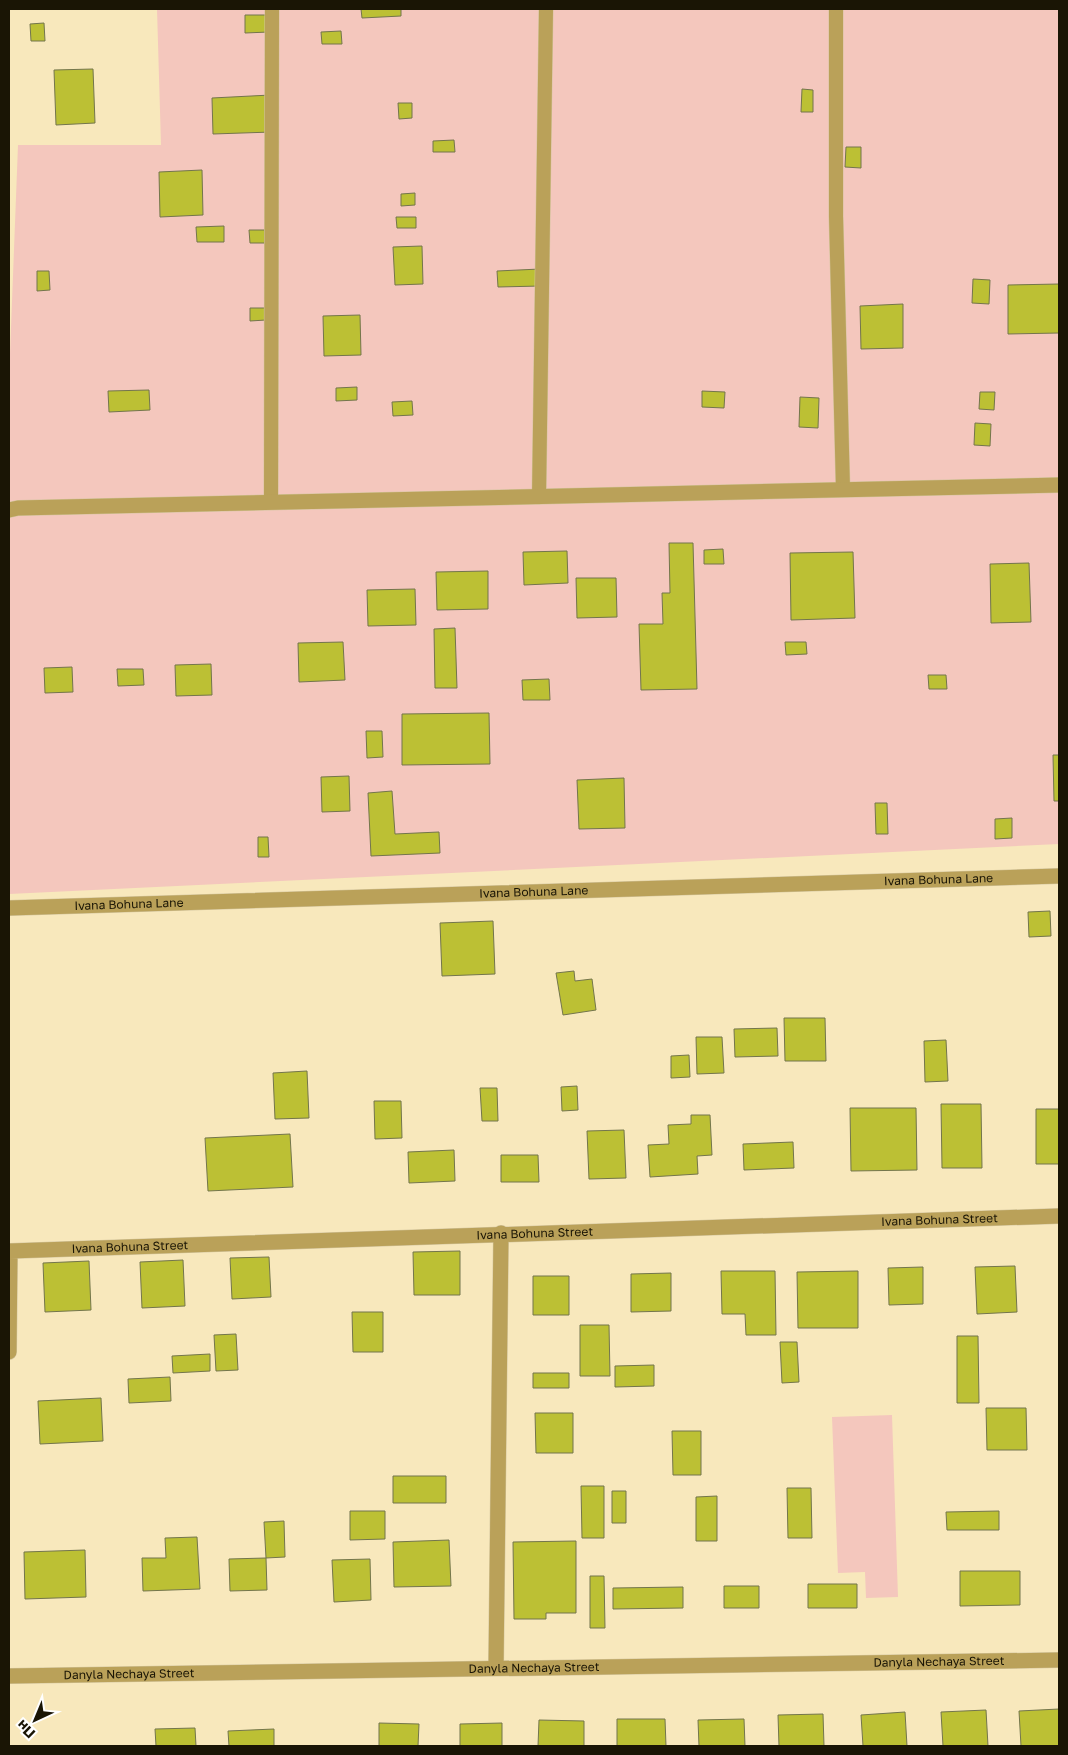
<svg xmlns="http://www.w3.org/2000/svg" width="1068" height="1755" font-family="'Golos Text',sans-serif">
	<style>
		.green { fill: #f4c7bd }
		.building { fill: #bcc034; stroke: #73754c }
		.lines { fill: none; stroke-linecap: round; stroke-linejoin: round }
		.lane-casing { stroke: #d4c69f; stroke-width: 15 }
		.street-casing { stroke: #d4c69f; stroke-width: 16 }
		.lane { stroke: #baa159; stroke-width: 14 }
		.street { stroke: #baa159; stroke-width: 15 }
		.labels { text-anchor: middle; stroke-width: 5; stroke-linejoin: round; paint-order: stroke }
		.street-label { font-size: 12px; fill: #1a1505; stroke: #fff }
	</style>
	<rect width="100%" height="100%" fill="#f8e8bc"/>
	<path class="green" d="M157,9H1059V844L9,894V380L18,145H161Z
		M892,1415L898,1597L866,1598L865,1572L838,1573L832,1417Z"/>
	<path class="building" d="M361,9H401V16L362,18Z
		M245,15H268L269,32L245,33Z
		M44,23L45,41H31L30,24Z
		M341,31L342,44H322L321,32Z
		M93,69L95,123L56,125L54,70Z
		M802,89L813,90V112H801Z
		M271,95L272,132L213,134L212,98Z
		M398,103H412V118L399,119Z
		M454,140L455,152H433V141Z
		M846,147H861V168L845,167Z
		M202,170L203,215L160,217L159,172Z
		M415,193V205L401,206V194Z
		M396,217H416V228H397Z
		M224,226V242H197L196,227Z
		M249,230H266V243H250Z
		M422,246L423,284L395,285L393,247Z
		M540,269L541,286L498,287L497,271Z
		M37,271H49L50,290L37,291Z
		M973,279L990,280L989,304L972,303Z
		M1059,284V333L1008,334V285Z
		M903,304V348L861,349L860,306Z
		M250,308H265L266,320L250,321Z
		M360,315L361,355L324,356L323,316Z
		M357,387V400L336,401V388Z
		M149,390L150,410L109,412L108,391Z
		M702,391L725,392L724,408L702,407Z
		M980,392H995L994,410L979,409Z
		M800,397L819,398L818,428L799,427Z
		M412,401L413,415L393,416L392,402Z
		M975,423L991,424L990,446L974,445Z
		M669,543H693L697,689L641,690L639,624H663L662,593H670Z
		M723,549L724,564H704V550Z
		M567,551L568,583L524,585L523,552Z
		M853,552L855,618L791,620L790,553Z
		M1029,563L1031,622L991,623L990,564Z
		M488,571V609L437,610L436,572Z
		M576,578H616L617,617L577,618Z
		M415,589L416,625L368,626L367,590Z
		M455,628L457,688H435L434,629Z
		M343,642L345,680L299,682L298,643Z
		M785,642H806L807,654L786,655Z
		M211,664L212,695L176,696L175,665Z
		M72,667L73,692L45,693L44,668Z
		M117,669H143L144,685L118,686Z
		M928,675H946L947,689H929Z
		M549,679L550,700H523L522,680Z
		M489,713L490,764L402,765V714Z
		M366,731H382L383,757L367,758Z
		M1053,755H1059V801H1054Z
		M349,776L350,811L322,812L321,777Z
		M624,778L625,828L579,829L577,780Z
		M392,791L395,834L439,832L440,853L371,856L368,793Z
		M875,803H887L888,834H876Z
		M1012,818V838L995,839V819Z
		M258,837H268L269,857H258Z
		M1050,911L1051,936L1029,937L1028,912Z
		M493,921L495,974L442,976L440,923Z
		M574,971L575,981L592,979L596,1010L563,1015L556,973Z
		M784,1018H825L826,1061H785Z
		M777,1028L778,1056L735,1057L734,1029Z
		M696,1037H722L724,1073L697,1074Z
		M946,1040L948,1081L925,1082L924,1041Z
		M689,1055L690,1077L671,1078V1056Z
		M307,1071L309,1118L275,1119L273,1073Z
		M577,1086L578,1110L562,1111L561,1087Z
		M480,1088H497L498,1121H482Z
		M374,1101H401L402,1138L375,1139Z
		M941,1104H981L982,1168H942Z
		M850,1108H916L917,1170L851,1171Z
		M1036,1109H1059V1164H1036Z
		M691,1115H710L712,1155L697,1156L698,1174L650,1177L648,1145L669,1144L668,1125L691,1124Z
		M624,1130L626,1178L589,1179L587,1131Z
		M290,1134L293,1187L208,1191L205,1138Z
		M793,1142L794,1168L744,1170L743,1144Z
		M454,1150L455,1181L409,1183L408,1152Z
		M501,1155H538L539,1182H501Z
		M460,1251V1295H414L413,1252Z
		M269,1257L271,1297L232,1299L230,1258Z
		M183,1260L185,1306L142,1308L140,1262Z
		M89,1261L91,1310L45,1312L43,1263Z
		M1015,1266L1017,1312L977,1314L975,1267Z
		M923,1267V1304L889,1305L888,1268Z
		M721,1271H775L776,1335H746L745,1314H722Z
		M858,1271V1328H798L797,1272Z
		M671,1273V1311L631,1312V1274Z
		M533,1276H569V1315H533Z
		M352,1312H383V1352H353Z
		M580,1325H609L610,1376H580Z
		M236,1334L238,1370L216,1371L214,1335Z
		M957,1336H978L979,1403H957Z
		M780,1342H797L799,1382L782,1383Z
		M210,1354V1371L173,1373L172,1356Z
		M654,1365V1386L615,1387V1366Z
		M533,1373H569V1388H533Z
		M170,1377L171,1401L129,1403L128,1379Z
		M101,1398L103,1441L40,1444L38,1401Z
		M986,1408H1026L1027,1450H987Z
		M535,1413H573V1453H536Z
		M672,1431H701V1475H673Z
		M393,1476H446V1503H393Z
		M581,1486H604V1538H582Z
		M787,1488H811L812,1538H788Z
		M612,1491H626V1523H612Z
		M717,1496V1541H696V1497Z
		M350,1511H385V1539L350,1540Z
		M999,1511V1530H947L946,1512Z
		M284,1521L285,1557L266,1558L264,1522Z
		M197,1537L200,1589L143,1591L142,1558H166L165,1538Z
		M449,1540L451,1586L394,1587L393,1542Z
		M576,1541V1613H546V1619H514L513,1542Z
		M85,1550L86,1597L25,1599L24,1552Z
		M266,1558L267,1590L230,1591L229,1559Z
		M370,1559L371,1600L334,1602L332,1560Z
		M960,1571H1020V1605L960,1606Z
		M590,1576H604L605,1628H590Z
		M808,1584H857V1608H808Z
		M724,1586H759V1608H724Z
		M683,1587V1608L613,1609V1588Z
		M1059,1709V1746H1021L1019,1711Z
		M986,1710L988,1746H943L941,1712Z
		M905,1712L907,1746H863L861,1715Z
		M823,1714L824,1746H779L778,1715Z
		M617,1719H665L666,1746H617Z
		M744,1719L745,1746H699L698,1720Z
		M539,1720L584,1721V1746H538Z
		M379,1723L419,1724L418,1746H379Z
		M502,1723V1746H460V1724Z
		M195,1728L196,1746H156L155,1729Z
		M274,1729V1746H229L228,1731Z"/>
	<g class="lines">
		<defs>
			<path id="lane" d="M836,9V216L843,489
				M539,497L546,9
				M271,502L272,9"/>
			<g id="street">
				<path d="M9,510L18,508L1059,485"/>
				<path id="s1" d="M9,908L1059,876"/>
				<path id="s2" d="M9,1352L10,1251L1059,1216"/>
				<path d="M496,1668L501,1233"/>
				<path id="s3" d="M9,1676L1059,1660"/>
			</g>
		</defs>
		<use href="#lane" class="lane-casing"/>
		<use href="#street" class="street-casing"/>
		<use href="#lane" class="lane"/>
		<use href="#street" class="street"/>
	</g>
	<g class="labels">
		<g class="street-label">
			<text dy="4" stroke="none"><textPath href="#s1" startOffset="930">Ivana Bohuna Lane</textPath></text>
			<text dy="4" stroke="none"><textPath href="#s1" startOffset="525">Ivana Bohuna Lane</textPath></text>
			<text dy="4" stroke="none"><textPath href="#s1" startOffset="120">Ivana Bohuna Lane</textPath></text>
			<text dy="4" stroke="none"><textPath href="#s2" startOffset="1031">Ivana Bohuna Street</textPath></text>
			<text dy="4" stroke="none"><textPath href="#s2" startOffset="626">Ivana Bohuna Street</textPath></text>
			<text dy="4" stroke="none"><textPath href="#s2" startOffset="221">Ivana Bohuna Street</textPath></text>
			<text dy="4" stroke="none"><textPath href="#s3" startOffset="930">Danyla Nechaya Street</textPath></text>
			<text dy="4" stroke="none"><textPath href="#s3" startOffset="525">Danyla Nechaya Street</textPath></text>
			<text dy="4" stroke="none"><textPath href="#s3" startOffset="120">Danyla Nechaya Street</textPath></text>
		</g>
	</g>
	<rect width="1068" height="1755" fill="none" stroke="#1a1505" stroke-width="20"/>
	<g transform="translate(35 1720) rotate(224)" stroke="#ffffff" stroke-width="4" paint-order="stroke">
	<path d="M0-4L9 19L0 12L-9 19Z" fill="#1a1505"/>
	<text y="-8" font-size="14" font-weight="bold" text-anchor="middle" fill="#1a1505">Пн</text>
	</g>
</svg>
